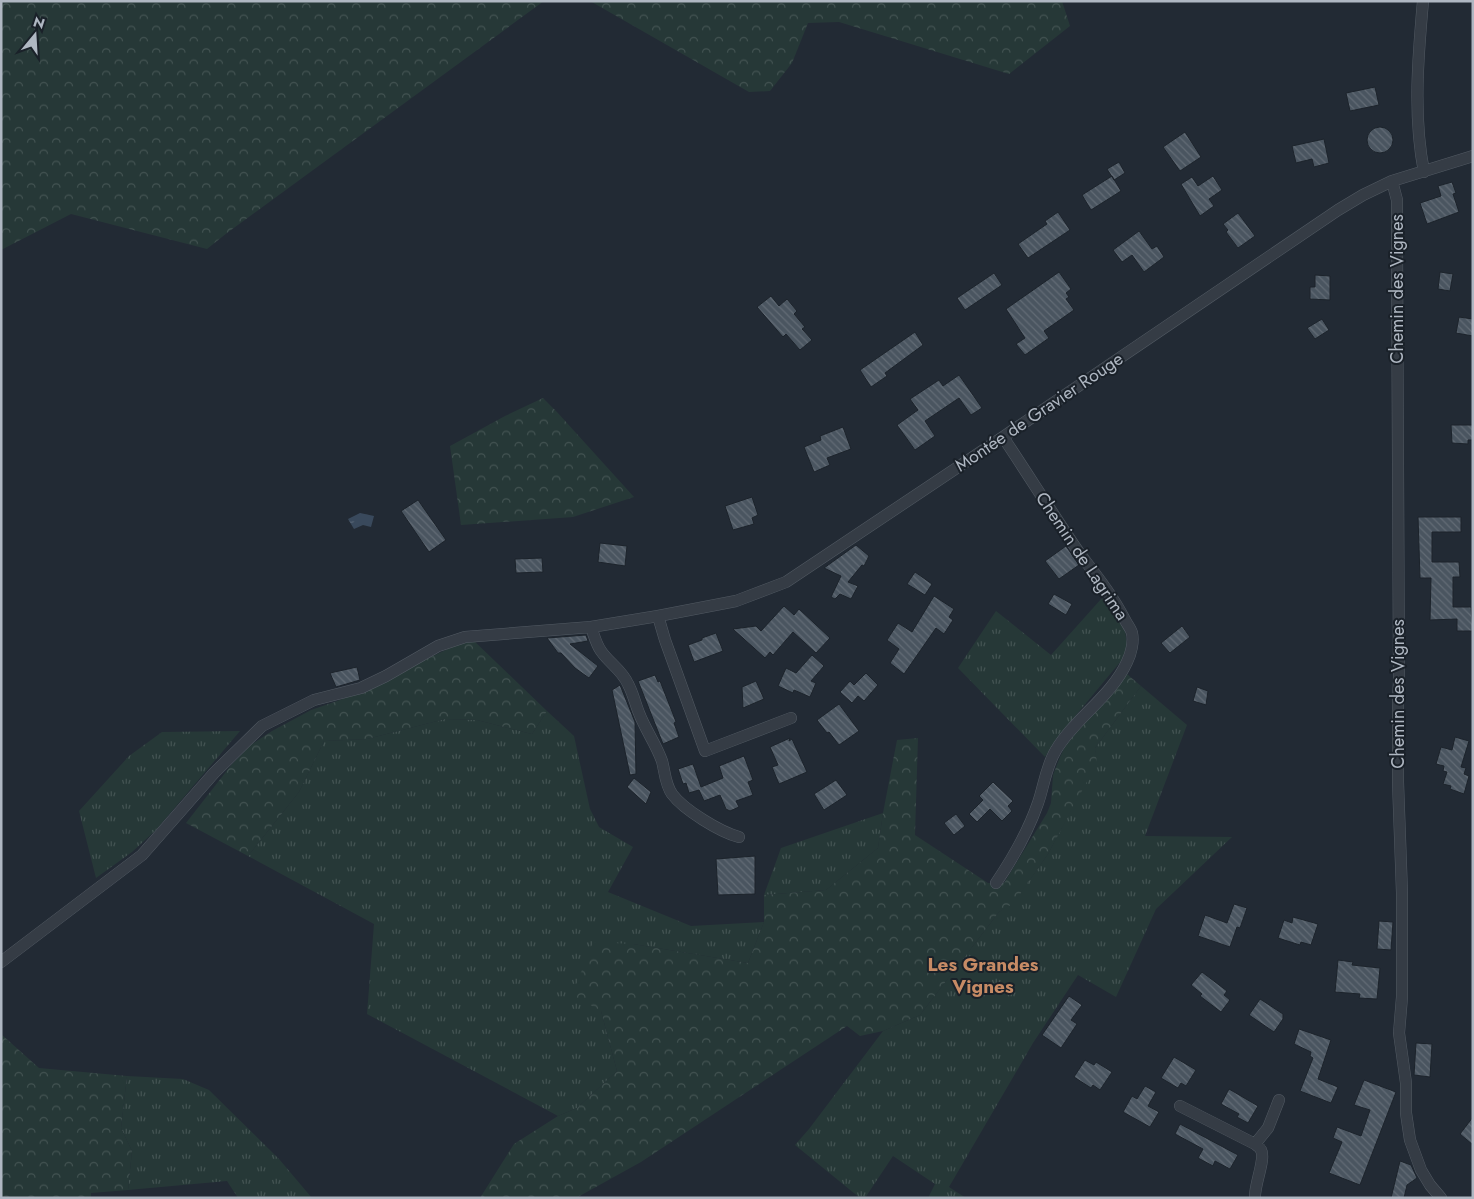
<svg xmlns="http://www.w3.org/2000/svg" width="1474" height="1199" font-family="Jost,sans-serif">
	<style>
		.grass { fill: url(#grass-tufts) }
		.forest { fill: url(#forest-crowns) }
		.water { fill: url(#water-ripples) }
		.building { fill: url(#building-back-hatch); stroke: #1c232b }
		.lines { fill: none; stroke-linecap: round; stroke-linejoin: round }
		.street-casing { stroke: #525a63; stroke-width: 12 }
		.street { stroke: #353c45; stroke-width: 11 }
		.labels { text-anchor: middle; stroke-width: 4; stroke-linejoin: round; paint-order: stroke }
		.street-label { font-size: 18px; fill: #afb7c2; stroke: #1a2129 }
		.neighbourhood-label { font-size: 19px; font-weight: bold; fill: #c78b65; stroke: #1a2129 }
	</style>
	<defs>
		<pattern id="grass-tufts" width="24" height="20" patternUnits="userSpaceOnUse" patternTransform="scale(1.25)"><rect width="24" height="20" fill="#263837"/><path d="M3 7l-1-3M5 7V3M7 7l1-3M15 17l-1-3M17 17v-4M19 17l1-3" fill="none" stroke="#435352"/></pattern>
		<pattern id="forest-crowns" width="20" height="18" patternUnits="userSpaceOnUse" patternTransform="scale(1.25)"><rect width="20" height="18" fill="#263837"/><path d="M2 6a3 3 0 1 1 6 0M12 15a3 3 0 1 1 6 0" fill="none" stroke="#435352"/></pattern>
		<pattern id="water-ripples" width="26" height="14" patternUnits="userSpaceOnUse" patternTransform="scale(1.25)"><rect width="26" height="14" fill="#39495c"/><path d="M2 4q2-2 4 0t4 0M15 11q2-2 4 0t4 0" fill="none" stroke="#536172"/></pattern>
		<pattern id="building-back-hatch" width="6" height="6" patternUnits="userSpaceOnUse" patternTransform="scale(1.25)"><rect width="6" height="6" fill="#4a5560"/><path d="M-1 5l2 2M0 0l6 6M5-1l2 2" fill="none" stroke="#626b75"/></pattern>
	</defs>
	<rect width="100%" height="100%" fill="#222a34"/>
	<path class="grass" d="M1102,598L1125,630L1127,646L1126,655L1057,738L1045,757L958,668L996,611L1051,655Z
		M1141,686L1187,725L1145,836L1232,837L1156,909L1116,997L1078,975L1033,1043L949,1187L966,1198H928L935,1184L893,1156L865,1198H860L795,1145L809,1129L883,1031L920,1015L999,912L1014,902L1048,854L1096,763L1095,748Z
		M547,711L574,736L590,809L599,827L633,847L608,892L691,926L764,922L748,963L633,944L601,1011L617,1071L577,1108L558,1116L367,1014L374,924L248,856L299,792L324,741L367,739L445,719L477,720L532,734Z
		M240,731L155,831L132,852L96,878L79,811L129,756L162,732Z
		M883,813L878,848L826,890L764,895L781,848Z
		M127,1076L183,1079L209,1090L279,1159L312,1198H238L227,1181L128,1190L132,1151L121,1128Z"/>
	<path class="forest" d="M1,1H544L227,233L207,249L71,214L1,250Z
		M590,1H1062L1070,26L1009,74L839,22L808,23L792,63L770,91L749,92Z
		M543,398L557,412L634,497L573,517L461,525L450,446L505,416Z
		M471,638L547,711L532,734L477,720L445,719L367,739L324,741L299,792L248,856L186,823L232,764L252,744L272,731L311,710L340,700Z
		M1127,674L1141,686L1095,748L1097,763L1048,854L1014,903L999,912L920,1015L883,1031L860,1036L847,1026L641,1162L576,1198H480L514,1144L558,1116L577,1108L617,1071L601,1011L572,995L593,942L633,944L748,963L764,922V895L826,890L878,848L883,813L897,740L918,738L915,835L988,883H1004L1047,813L1051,803L1053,775L1060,757L1069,739Z
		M1,1034L39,1068L127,1076L121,1128L132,1151L128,1190L91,1193V1198H1Z"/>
	<path class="water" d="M360,513L374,516L371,527L363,525L354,529L348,519Z"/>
	<path class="building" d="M1375,87L1379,105L1350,111L1346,93Z
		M1367 140a13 13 0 1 1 26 0a13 13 0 1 1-26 0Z
		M1185,132L1201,157L1180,171L1163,147Z
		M1324,139L1329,163L1314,167L1312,159L1296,163L1292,146Z
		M1119,162L1125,173L1114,180L1107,169Z
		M1112,176L1121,191L1091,210L1082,195Z
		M1213,176L1222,190L1209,199L1214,206L1200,216L1181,184L1192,177L1198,186Z
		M1452,182L1456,193L1453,194L1459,212L1427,224L1420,203L1441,196L1438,186Z
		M1058,212L1070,230L1028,258L1018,244L1047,224L1045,221Z
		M1238,213L1255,236L1238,248L1226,232L1228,230L1223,224Z
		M1139,231L1152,249L1157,246L1164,257L1144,272L1132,255L1122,262L1113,250Z
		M1059,272L1071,289L1066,293L1069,297L1066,299L1074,310L1044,331L1049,338L1025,355L1016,344L1025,338L1006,309Z
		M1440,272L1453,274L1450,291L1438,289Z
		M994,273L1002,285L965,310L957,298Z
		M1315,275L1330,276V300L1310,299V287H1315Z
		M771,296L779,306L787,299L797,311L794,314L805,327L802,329L812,340L800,350L786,334L783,337L757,307Z
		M1459,317L1473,319V336L1456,333Z
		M1322,319L1329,330L1315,339L1307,328Z
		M915,332L923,345L885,373L887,376L871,387L860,370Z
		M959,375L982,408L971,415L959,398L925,421L935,436L915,450L897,425L918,410L910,399L939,380L943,386Z
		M1451,425H1473V440H1468V444L1452,443Z
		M843,427L851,449L827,458L830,465L814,472L804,447L821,440L820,436Z
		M752,497L758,515L752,518L754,524L733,530L725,506Z
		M418,500L446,540L429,552L401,511Z
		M1418,517H1461V532H1432V562H1459L1460,577H1453V607H1471L1473,631H1457V619L1430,620L1431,578H1420Z
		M600,543L627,546L625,566L598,562Z
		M856,545L869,556L864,566L862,565L848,582L858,586L851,599L840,594L835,599L831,597L841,576L824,568Z
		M1066,546L1079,565L1059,579L1045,561Z
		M542,558L543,572L516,573L515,559Z
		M915,572L932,584L925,595L907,584Z
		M1054,594L1072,604L1066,615L1048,604Z
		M934,596L954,609L949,617L953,620L944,634L936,628L904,674L890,663L899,649L887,640L898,623L912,632Z
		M784,606L794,615L799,609L830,638L816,653L793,632L773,655L770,652L765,658L733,629L756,626L761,631Z
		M1182,626L1190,637L1170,653L1161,643Z
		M716,633L723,651L694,662L688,645L702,640V638Z
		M586,635L588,641L570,644L598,666L589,678L575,668L561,653H558L547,638Z
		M812,655L824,666L811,681L816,683L810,697L794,690L793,693L778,686L786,668L796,673Z
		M357,667L360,680L336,687L330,673Z
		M866,673L878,685L864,701L858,696L852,703L840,692L850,681L854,685Z
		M655,675L658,682L660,681L673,714L676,722L674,723L679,737L663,744L638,681Z
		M756,681L764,699L743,708L742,687Z
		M620,685L635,722L636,774L630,775L612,690Z
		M1197,687L1208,691L1206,705L1193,701Z
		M839,704L859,731L839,745L829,732L827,733L817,720Z
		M1455,737L1469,741L1461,767L1466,768L1464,774L1469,776L1464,794L1450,789L1451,786L1443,784L1447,772L1443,771L1444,766L1436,764L1441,747L1452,750Z
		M790,738L789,741L792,739L807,772L779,784L772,767L778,765L770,747Z
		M744,756L753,780L748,782L753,795L736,801L739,807L730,811L726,809L720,795L704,801L699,790L689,793L686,783L683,784L678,769L693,764L701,787L723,778L719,766Z
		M634,778L651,792L646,804L627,787Z
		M836,780L847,795L824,810L814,794Z
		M993,782L1013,801L1008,806L1012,811L1002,821L990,809L977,822L969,814L983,800L979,796Z
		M956,814L965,826L954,835L944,823Z
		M755,856V894L718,895L716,859Z
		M1234,904L1247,908L1240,928L1237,927L1230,947L1198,936L1205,915L1227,923Z
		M1293,917L1318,924L1311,945L1301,942L1300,945L1278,938L1284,920L1292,923Z
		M1379,921L1393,922L1391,950L1377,949Z
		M1338,960L1353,962L1352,965L1380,968L1377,999L1359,998L1360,994L1335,992Z
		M1202,972L1227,991L1224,995L1230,1000L1221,1012L1200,996L1202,994L1191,985Z
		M1069,996L1082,1005L1071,1020L1077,1024L1061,1048L1042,1035Z
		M1260,999L1283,1014V1019L1274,1032L1249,1015Z
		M1299,1029L1331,1040L1318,1079L1338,1087L1331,1103L1300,1091L1313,1058L1310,1056L1311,1052L1294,1044Z
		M1416,1043L1432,1044L1430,1077L1414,1075Z
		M1174,1057L1196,1070L1186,1086L1181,1083L1178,1088L1161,1078Z
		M1085,1060L1094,1065L1096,1062L1112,1072L1100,1090L1093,1085L1091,1088L1074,1077Z
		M1364,1080L1396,1092L1360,1185L1329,1173L1342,1142L1333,1138L1337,1127L1361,1136L1370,1110L1354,1105Z
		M1145,1086L1156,1092L1148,1106L1159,1112L1150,1127L1123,1112L1132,1096L1137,1099Z
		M1229,1089L1258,1106L1248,1123L1237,1117L1239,1114L1221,1104Z
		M1473,1117V1145L1460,1134Z
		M1180,1124L1238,1155L1230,1169L1215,1161L1213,1166L1198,1158L1203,1149L1175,1134Z
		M1400,1161L1411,1165L1417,1178L1407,1185L1404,1198H1391Z"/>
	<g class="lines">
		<defs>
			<path id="street" d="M1423,1C1418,57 1413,116 1424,172
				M1392,181L1397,200V245L1399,681L1398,698V782L1402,893V997L1399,1033L1406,1083V1113L1410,1140L1421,1170L1430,1185L1441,1198
				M658,616L665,640L705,751L791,718
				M591,627C594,635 596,644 601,651C609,663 622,670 628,684C633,693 635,703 639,713C645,729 656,744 662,761C665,772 665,784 672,794C684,810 720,832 739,837
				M996,883C1013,858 1028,832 1038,803C1044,786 1046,766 1056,750C1075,718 1111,697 1127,662C1131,654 1134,642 1132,633C1131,629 1127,624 1125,620C1113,596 1096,575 1080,554C1054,516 1029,476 1003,437
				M1,962L142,855L214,773L262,726L314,700L361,688L386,676L438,646L465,637L591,627L658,616L736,601L786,582L1003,437L1338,210L1363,195L1392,181L1473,156
				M1180,1106L1255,1144C1257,1146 1260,1147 1261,1150C1266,1159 1254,1185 1255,1198
				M1255,1144L1268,1128L1279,1100"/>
		</defs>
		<use href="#street" class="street-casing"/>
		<use href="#street" class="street"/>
	</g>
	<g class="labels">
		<g class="street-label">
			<text transform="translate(1397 289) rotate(-90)" y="6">Chemin des Vignes</text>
			<text transform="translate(1039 412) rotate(-34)" y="6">Montée de Gravier Rouge</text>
			<text transform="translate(1082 556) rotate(56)" y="6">Chemin de Lagrima</text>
			<text transform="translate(1398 694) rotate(-90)" y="6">Chemin des Vignes</text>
		</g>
		<g class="neighbourhood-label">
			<text x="983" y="971">Les Grandes<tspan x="983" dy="22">Vignes</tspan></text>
		</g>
	</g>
	<rect width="1474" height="1199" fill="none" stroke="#afb7c2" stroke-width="5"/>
	<g transform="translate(35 35) rotate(18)" stroke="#1a2129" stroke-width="4" paint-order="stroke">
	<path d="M0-4L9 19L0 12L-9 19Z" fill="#afb7c2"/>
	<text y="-8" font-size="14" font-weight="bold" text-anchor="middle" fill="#afb7c2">N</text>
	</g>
</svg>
